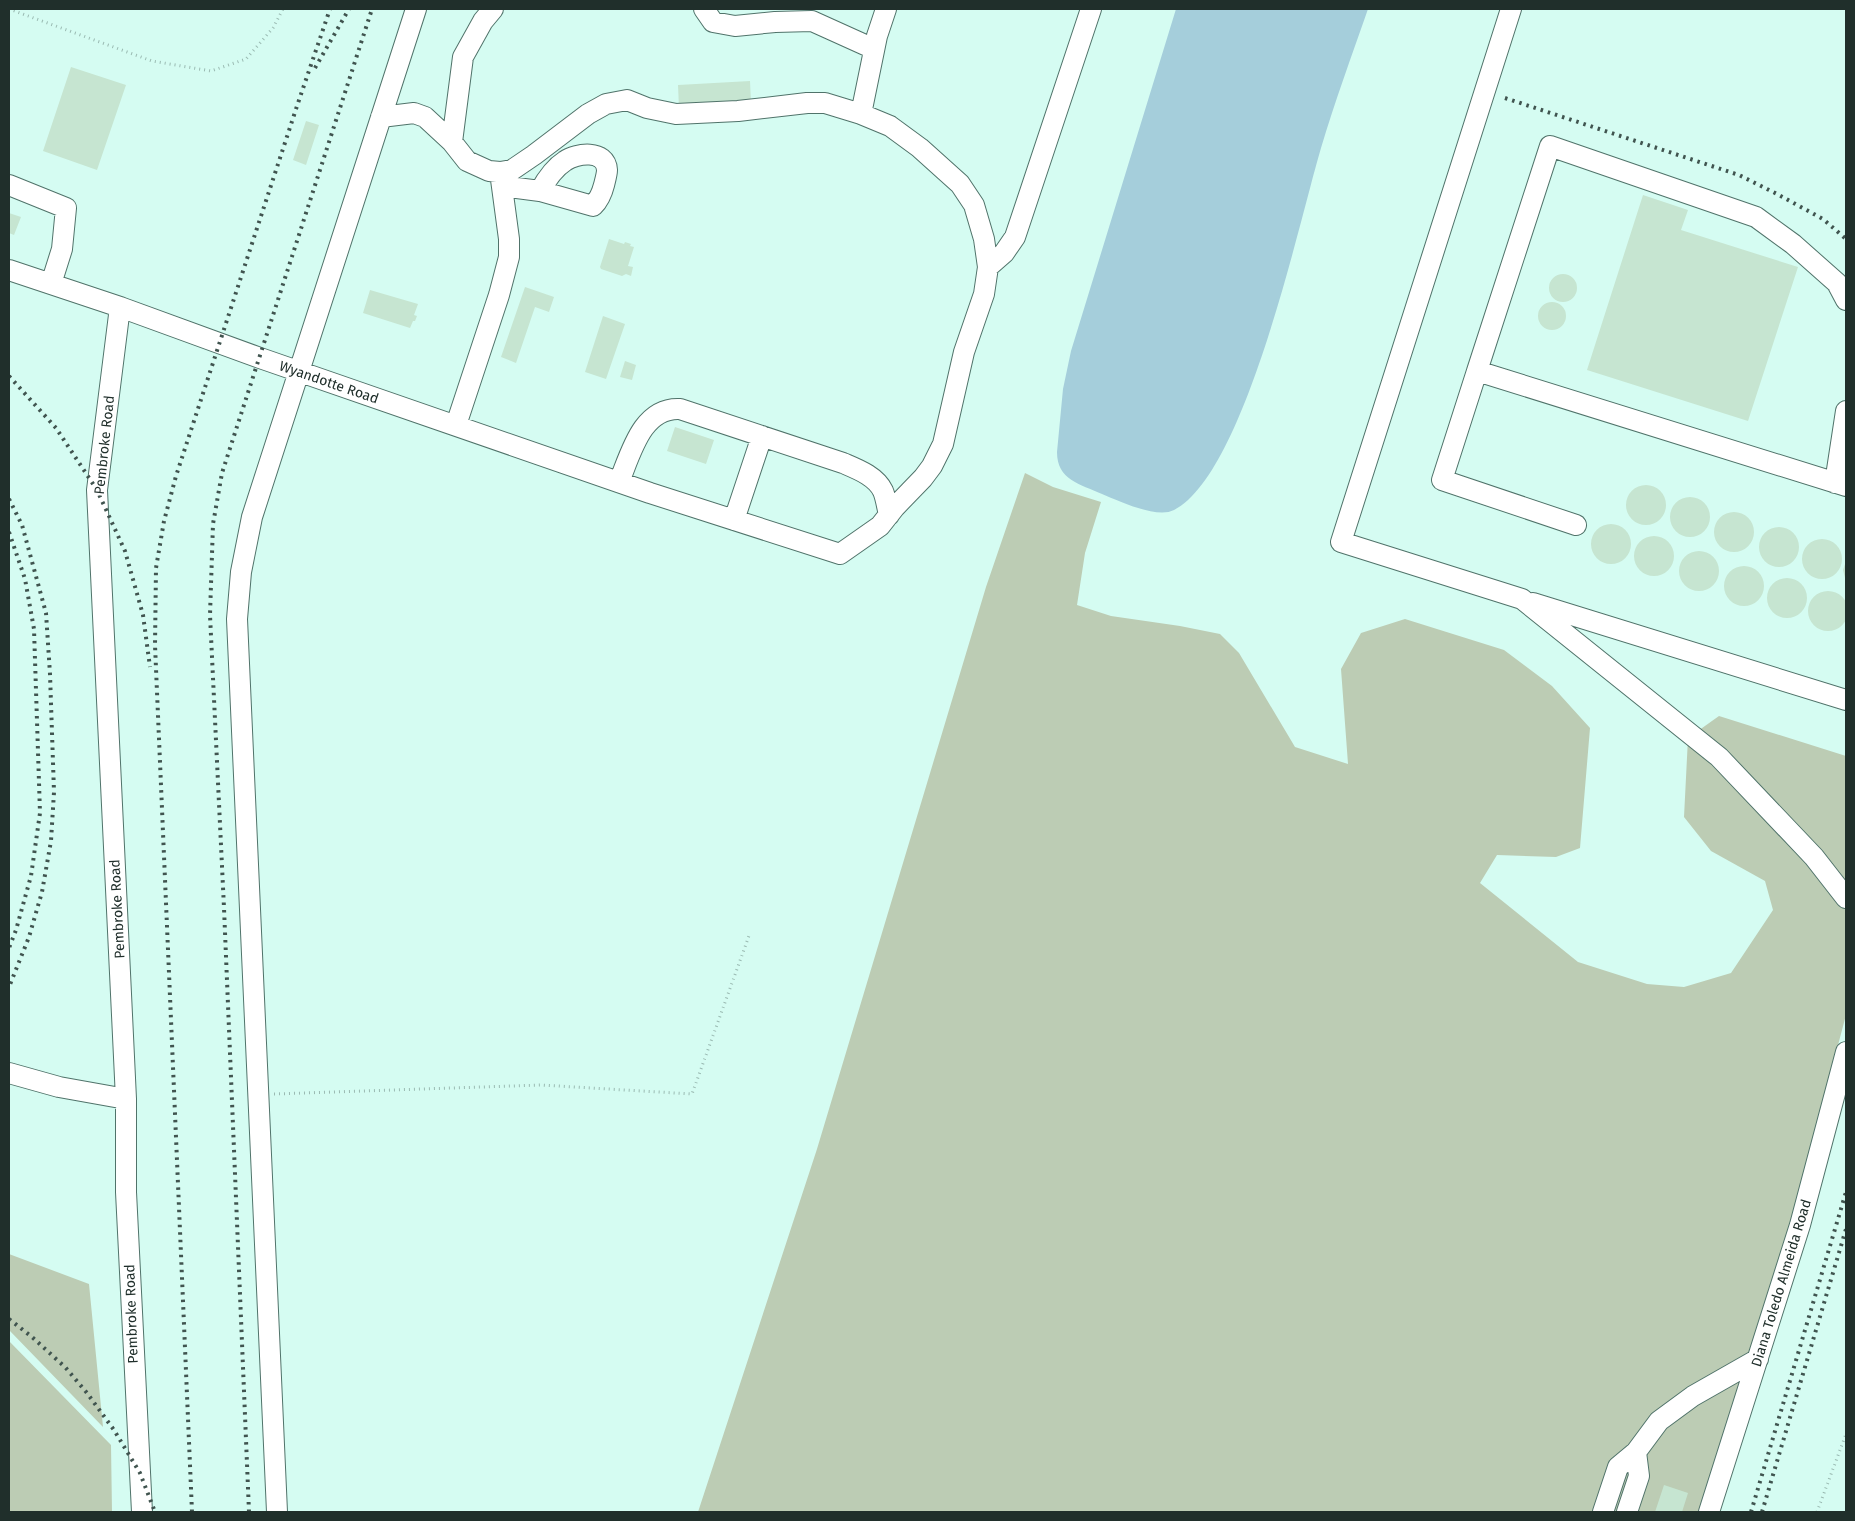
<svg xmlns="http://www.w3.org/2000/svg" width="1855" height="1521" font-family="'Fira Sans',sans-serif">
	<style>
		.green { fill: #bcccb4 }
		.water { fill: #a5cedb }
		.building { fill: #c6e5d1 }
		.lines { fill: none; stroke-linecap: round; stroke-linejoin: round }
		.minor-casing { stroke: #50736a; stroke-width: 22 }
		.path { stroke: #9abab2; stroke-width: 3; stroke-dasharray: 1 4; stroke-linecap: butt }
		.minor { stroke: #fff; stroke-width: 20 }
		.rail { stroke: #40544f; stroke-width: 4; stroke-dasharray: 2.5 5; stroke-linecap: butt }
		.labels { text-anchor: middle; stroke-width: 4.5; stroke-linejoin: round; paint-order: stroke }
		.street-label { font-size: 14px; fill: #202f2b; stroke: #fff }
	</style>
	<rect width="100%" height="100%" fill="#d5fcf2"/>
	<path class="green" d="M1025,473L1053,487L1101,502L1085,553L1077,605L1111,616L1180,626L1220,634L1239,653L1295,747L1348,764L1341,669L1361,633L1405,619L1504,650L1552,686L1590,728L1580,848L1556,857L1497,855L1480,883L1578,962L1647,984L1684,987L1731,973L1773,910L1765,881L1711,851L1684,817L1688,738L1719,716L1846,756V1015L1791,1222L1699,1512H698L817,1149L986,587Z
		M9,1254L89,1284L103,1427L9,1330Z
		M9,1341L111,1445L112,1512H9Z"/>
	<path class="water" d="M1176,9H1368C1352,55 1335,101 1321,148C1298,226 1245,474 1174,510C1157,519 1119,501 1102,494C1080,484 1057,480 1057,452L1063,389L1071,351Z"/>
	<path class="building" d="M71,67L126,85L97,170L43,151Z
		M750,81L751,103L679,108L678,85Z
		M306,121L319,125L306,165L293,160Z
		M1643,195L1688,210L1681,230L1798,267L1748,421L1587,370Z
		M9,213L21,217L14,235L9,233Z
		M609,239L624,244L625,242L631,244L630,246L634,247L628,266L633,267L631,276L626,274L622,276L601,269L600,267Z
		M1549 288a14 14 0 1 1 28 0a14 14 0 1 1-28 0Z
		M525,287L554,297L549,312L535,307L516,363L501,357Z
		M370,290L418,304L414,315L417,316L415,321H413L410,328L363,313Z
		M1538 316a14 14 0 1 1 28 0a14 14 0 1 1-28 0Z
		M603,316L625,324L606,379L585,372Z
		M625,361L636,365L632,380L620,377Z
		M675,427L714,440L706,464L667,451Z
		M1626 505a20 20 0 1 1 40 0a20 20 0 1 1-40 0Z
		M1670 517a20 20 0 1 1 40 0a20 20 0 1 1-40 0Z
		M1714 532a20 20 0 1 1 40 0a20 20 0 1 1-40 0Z
		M1591 544a20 20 0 1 1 40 0a20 20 0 1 1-40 0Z
		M1759 547a20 20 0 1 1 40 0a20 20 0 1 1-40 0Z
		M1634 556a20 20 0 1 1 40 0a20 20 0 1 1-40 0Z
		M1802 559a20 20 0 1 1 40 0a20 20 0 1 1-40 0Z
		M1679 571a20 20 0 1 1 40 0a20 20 0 1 1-40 0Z
		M1846,561V582L1843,570Z
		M1724 586a20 20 0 1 1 40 0a20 20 0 1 1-40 0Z
		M1767 598a20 20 0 1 1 40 0a20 20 0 1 1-40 0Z
		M1808 611a20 20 0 1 1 40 0a20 20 0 1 1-40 0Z
		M1664,1485L1688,1493L1682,1512H1655Z"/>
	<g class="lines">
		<defs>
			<path id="minor" d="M704,9L713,22L735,26L775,22L812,21L874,49
				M1511,9L1341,542L1522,599L1719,757L1814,857L1846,898
				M861,114L877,36L886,9
				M452,142L463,57L483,21L493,9
				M9,185L66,208L62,249L51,284
				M502,186L540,191L593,206C599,200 602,193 604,185C605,181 607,174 607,170C606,149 576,153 565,161C554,168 546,180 540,191
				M988,267L1004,253L1015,237L1091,9
				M9,270L120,307L260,358L650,493L840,554L880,526L895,507L923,478L932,466L943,444L964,352L984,294L988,267L984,239L974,205L960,184L920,148L890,126L861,114L825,103H807L738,111L676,114L647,108L627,100L606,104L588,114L534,155L512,170L500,172L489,171L467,161L452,142L425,117L414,113L381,117
				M1846,300L1837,283L1793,244L1756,217L1550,146L1477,371L1846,486
				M120,307L97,490L126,1099V1192L142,1512
				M1477,371L1442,480L1576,525
				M456,425L499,295L509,257V239L500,172
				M619,482C631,453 642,407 680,409L843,463C857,469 876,476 883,491C886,498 887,507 889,515
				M1835,483L1846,411
				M734,520L762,436
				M1533,603L1846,700
				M9,1073L59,1087L126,1099
				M277,1512L237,619L241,572L252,517L416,9
				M1603,1512L1618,1467L1636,1452
				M1627,1512L1639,1476L1636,1452L1659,1421L1693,1396L1758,1359
				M1709,1512L1800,1225L1846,1052"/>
		</defs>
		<use href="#minor" class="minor-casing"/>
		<path class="path" d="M9,9L152,61L211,71L246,59L273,28L283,9
			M274,1094L541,1085L692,1094L750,933
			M1817,1512L1846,1434"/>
		<use href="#minor" class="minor"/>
		<path class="rail" d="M315,68L349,9
			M1505,98L1739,175L1777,194L1823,219L1846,239
			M9,376L56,428L97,490L125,551L143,615L150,667
			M9,499L22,525L46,613L50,674L54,792L51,841L42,892L29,937L9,987
			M9,532L25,579L34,629L40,813L31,876L16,930L9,948
			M9,1319L32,1337L65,1367L87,1393L114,1430L140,1473L155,1512
			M192,1512L155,645L156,568L164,521L176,476L297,106L330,9
			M249,1512L224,908L210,615L213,524L222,473L372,9
			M1751,1512L1846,1192
			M1762,1512L1846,1229"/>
	</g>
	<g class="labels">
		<g class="street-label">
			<text transform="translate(329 382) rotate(19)" y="5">Wyandotte Road</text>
			<text transform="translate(104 445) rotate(-84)" y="5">Pembroke Road</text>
			<text transform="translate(117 909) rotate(-93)" y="5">Pembroke Road</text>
			<text transform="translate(1781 1283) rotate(-73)" y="5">Diana Toledo Almeida Road</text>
			<text transform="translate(131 1314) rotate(-92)" y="5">Pembroke Road</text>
		</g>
	</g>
	<rect width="1855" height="1521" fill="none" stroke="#202f2b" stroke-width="20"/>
</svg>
